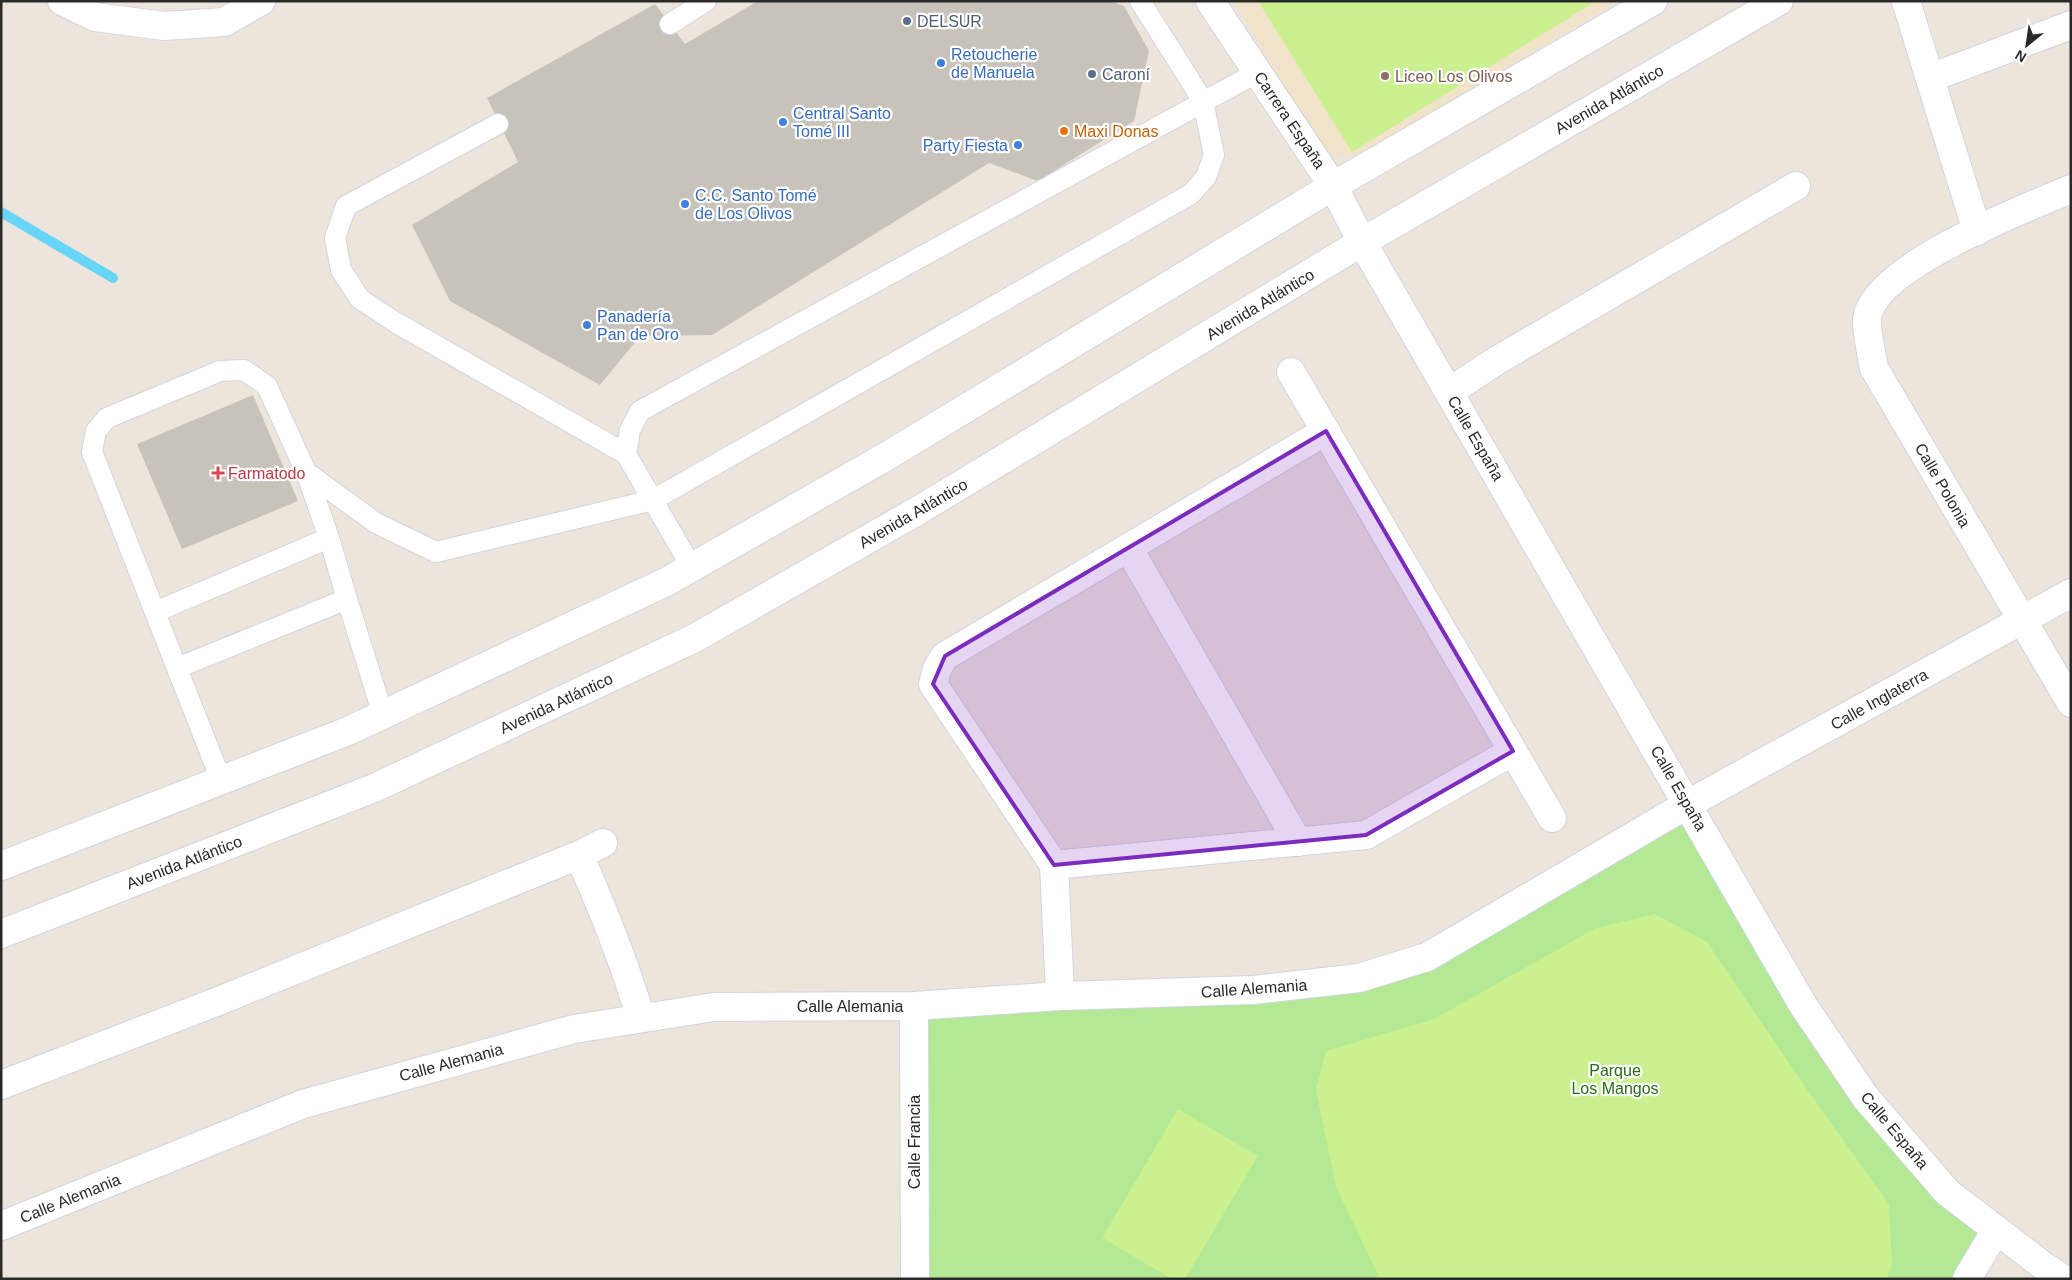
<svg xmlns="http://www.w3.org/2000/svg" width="2072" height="1280" font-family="Arial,sans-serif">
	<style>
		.education { fill: #f0e3ca }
		.green { fill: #b3e894 }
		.pitch { fill: #caf08f }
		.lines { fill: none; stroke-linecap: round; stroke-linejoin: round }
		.stream { stroke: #67d5f7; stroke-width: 10 }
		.building { fill: #c8c3ba }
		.service-casing { stroke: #d0d5e4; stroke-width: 22 }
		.minor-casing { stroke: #d0d5e4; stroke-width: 30 }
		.secondary-casing { stroke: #d0d5e4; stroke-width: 30 }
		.service { stroke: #fff; stroke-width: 20 }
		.minor { stroke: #fff; stroke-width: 28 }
		.secondary { stroke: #fff; stroke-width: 28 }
		.marked { fill: #7b2cbf; fill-opacity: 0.2; stroke: #7b2cbf; stroke-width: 4; stroke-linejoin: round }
		.service-dot { fill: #5c6f8a; stroke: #fff; stroke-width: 2 }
		.shop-dot { fill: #3f7fe0; stroke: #fff; stroke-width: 2 }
		.education-dot { fill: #8d6e63; stroke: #fff; stroke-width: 2 }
		.food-dot { fill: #e8710a; stroke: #fff; stroke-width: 2 }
		.health-dot { fill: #e0444e; stroke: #fff; stroke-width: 2 }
		.labels { text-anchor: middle; stroke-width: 4.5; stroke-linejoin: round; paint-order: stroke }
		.service-label { font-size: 16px; fill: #4e5e75; stroke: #fff; text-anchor: start }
		.shop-label { font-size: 16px; fill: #366cbe; stroke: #fff; text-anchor: start }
		.education-label { font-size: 16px; fill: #785e54; stroke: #fff; text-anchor: start }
		.street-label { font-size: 16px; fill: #2a2a2a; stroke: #fff }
		.food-label { font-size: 16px; fill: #c56008; stroke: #fff; text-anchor: start }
		.health-label { font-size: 16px; fill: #be3a42; stroke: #fff; text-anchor: start }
		.park-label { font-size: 16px; fill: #2a6d15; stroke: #fff }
	</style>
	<rect width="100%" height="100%" fill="#ede5db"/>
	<path class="education" d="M1234,1H1618L1362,154L1339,156L1323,151Z"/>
	<path class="green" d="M1688,804L1803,1005L1996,1230L1967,1279H915L914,1006L1359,978Z"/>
	<path class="pitch" d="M1258,1H1596L1352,152Z
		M1655,914L1707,942L1804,1085L1889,1204L1892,1262L1887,1279H1380L1336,1187L1316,1090L1326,1051L1434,1019L1596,928Z
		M1178,1109L1258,1156L1185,1279H1172L1102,1238Z"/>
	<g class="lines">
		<path class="stream" d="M1,212L113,278"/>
	</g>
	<path class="building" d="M758,1H1110L1124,6L1149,51L1134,121L1038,181L989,163L712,335L640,336L600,385L450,301L412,225L518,162L487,98L655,4L685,44Z
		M253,395L298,501L182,549L137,444Z"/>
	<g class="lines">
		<defs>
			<path id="service" d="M670,24L706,1
				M498,124L346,206L335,238L341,270L360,299L395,322L626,454
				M306,472L376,523L436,552L653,500L1191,194L1206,177L1214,155L1203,101L1140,1
				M692,568L626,454L630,430L640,411L1258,72
				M155,612L329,538
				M177,668L347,599L383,715
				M221,780L92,452L96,431L107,418L220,371L244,370L267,386L306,472L329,538L347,599"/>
			<path id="minor" d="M62,1L95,17L164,26L224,22L261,1
				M1210,1L1333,186L1362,242L1803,1005L1866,1098L1947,1192L2045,1267L2063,1279
				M1906,1L1977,231
				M1930,78L2071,25
				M2071,189C2027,207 1872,268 1867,319C1866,331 1872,355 1874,368L2071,703
				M1291,372L1552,818
				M1449,392L1496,361L1796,186
				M1129,549L1298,842
				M579,855C603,909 624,962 641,1018
				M1054,865L1366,835L1513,751
				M1060,996L1054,865L933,684L937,669L945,656L1326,431
				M914,1006L915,1279
				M1,1085L216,1002L579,855L603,843
				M1,1226L303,1104L574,1029L714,1007L914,1006L1060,996L1253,990L1359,978L1427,957L1688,804L2071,593
				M1967,1279L1996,1230"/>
			<path id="secondary" d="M1,866L348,731L666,582L887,456L1333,186L1653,1
				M1,934L374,788L695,638L919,510L1362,242L1779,1"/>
		</defs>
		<use href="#service" class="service-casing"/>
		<use href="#minor" class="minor-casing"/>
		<use href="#secondary" class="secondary-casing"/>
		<use href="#service" class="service"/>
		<use href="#minor" class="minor"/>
		<use href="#secondary" class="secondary"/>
	</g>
	<path class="marked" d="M1326,431L1513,751L1366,835L1054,865L933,684L945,656Z"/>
	<g class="service-dot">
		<circle cx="907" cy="21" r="5"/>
		<circle cx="1092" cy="74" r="5"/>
	</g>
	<g class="shop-dot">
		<circle cx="941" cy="63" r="5"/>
		<circle cx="783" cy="122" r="5"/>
		<circle cx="1018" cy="145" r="5"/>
		<circle cx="685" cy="204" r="5"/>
		<circle cx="587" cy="325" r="5"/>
	</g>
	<circle class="education-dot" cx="1385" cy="76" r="5"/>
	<circle class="food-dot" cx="1064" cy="131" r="5"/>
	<path class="health-dot" d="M215.5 465.5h5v5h5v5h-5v5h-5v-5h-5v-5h5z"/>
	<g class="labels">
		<g class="service-label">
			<text x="917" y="27">DELSUR</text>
			<text x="1102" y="80">Caroní</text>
		</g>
		<g class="shop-label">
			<text x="951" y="60">Retoucherie<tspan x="951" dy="18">de Manuela</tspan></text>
			<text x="793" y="119">Central Santo<tspan x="793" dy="18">Tomé III</tspan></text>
			<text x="1008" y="151" text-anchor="end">Party Fiesta</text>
			<text x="695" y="201">C.C. Santo Tomé<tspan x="695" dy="18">de Los Olivos</tspan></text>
			<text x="597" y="322">Panadería<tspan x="597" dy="18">Pan de Oro</tspan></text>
		</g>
		<g class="education-label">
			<text x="1395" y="82">Liceo Los Olivos</text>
		</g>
		<g class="street-label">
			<text transform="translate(1609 99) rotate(-30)" y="6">Avenida Atlántico</text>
			<text transform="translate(1290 120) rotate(56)" y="6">Carrera España</text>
			<text transform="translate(1260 304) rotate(-31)" y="6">Avenida Atlántico</text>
			<text transform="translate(1476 438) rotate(60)" y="6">Calle España</text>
			<text transform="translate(1943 485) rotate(60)" y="6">Calle Polonia</text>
			<text transform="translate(913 513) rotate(-30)" y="6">Avenida Atlántico</text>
			<text transform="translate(1879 699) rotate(-29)" y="6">Calle Inglaterra</text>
			<text transform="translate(556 703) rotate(-25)" y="6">Avenida Atlántico</text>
			<text transform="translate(1679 788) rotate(60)" y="6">Calle España</text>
			<text transform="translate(184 862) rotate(-21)" y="6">Avenida Atlántico</text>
			<text transform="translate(1254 988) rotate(-4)" y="6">Calle Alemania</text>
			<text x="850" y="1012">Calle Alemania</text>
			<text transform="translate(451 1062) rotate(-15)" y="6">Calle Alemania</text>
			<text transform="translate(1895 1130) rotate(50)" y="6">Calle España</text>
			<text transform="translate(914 1142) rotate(-90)" y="6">Calle Francia</text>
			<text transform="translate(70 1198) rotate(-22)" y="6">Calle Alemania</text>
		</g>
		<g class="food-label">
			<text x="1074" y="137">Maxi Donas</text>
		</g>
		<g class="health-label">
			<text x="228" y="479">Farmatodo</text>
		</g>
		<g class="park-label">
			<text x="1615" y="1076">Parque<tspan x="1615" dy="18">Los Mangos</tspan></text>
		</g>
	</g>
	<rect width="2072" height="1280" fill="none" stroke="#2a2a2a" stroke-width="5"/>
	<g transform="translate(2027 45) rotate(210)" stroke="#ffffff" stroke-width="4" paint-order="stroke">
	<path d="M0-4L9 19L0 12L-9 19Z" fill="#2a2a2a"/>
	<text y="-8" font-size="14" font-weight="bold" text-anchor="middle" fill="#2a2a2a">N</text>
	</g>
</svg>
